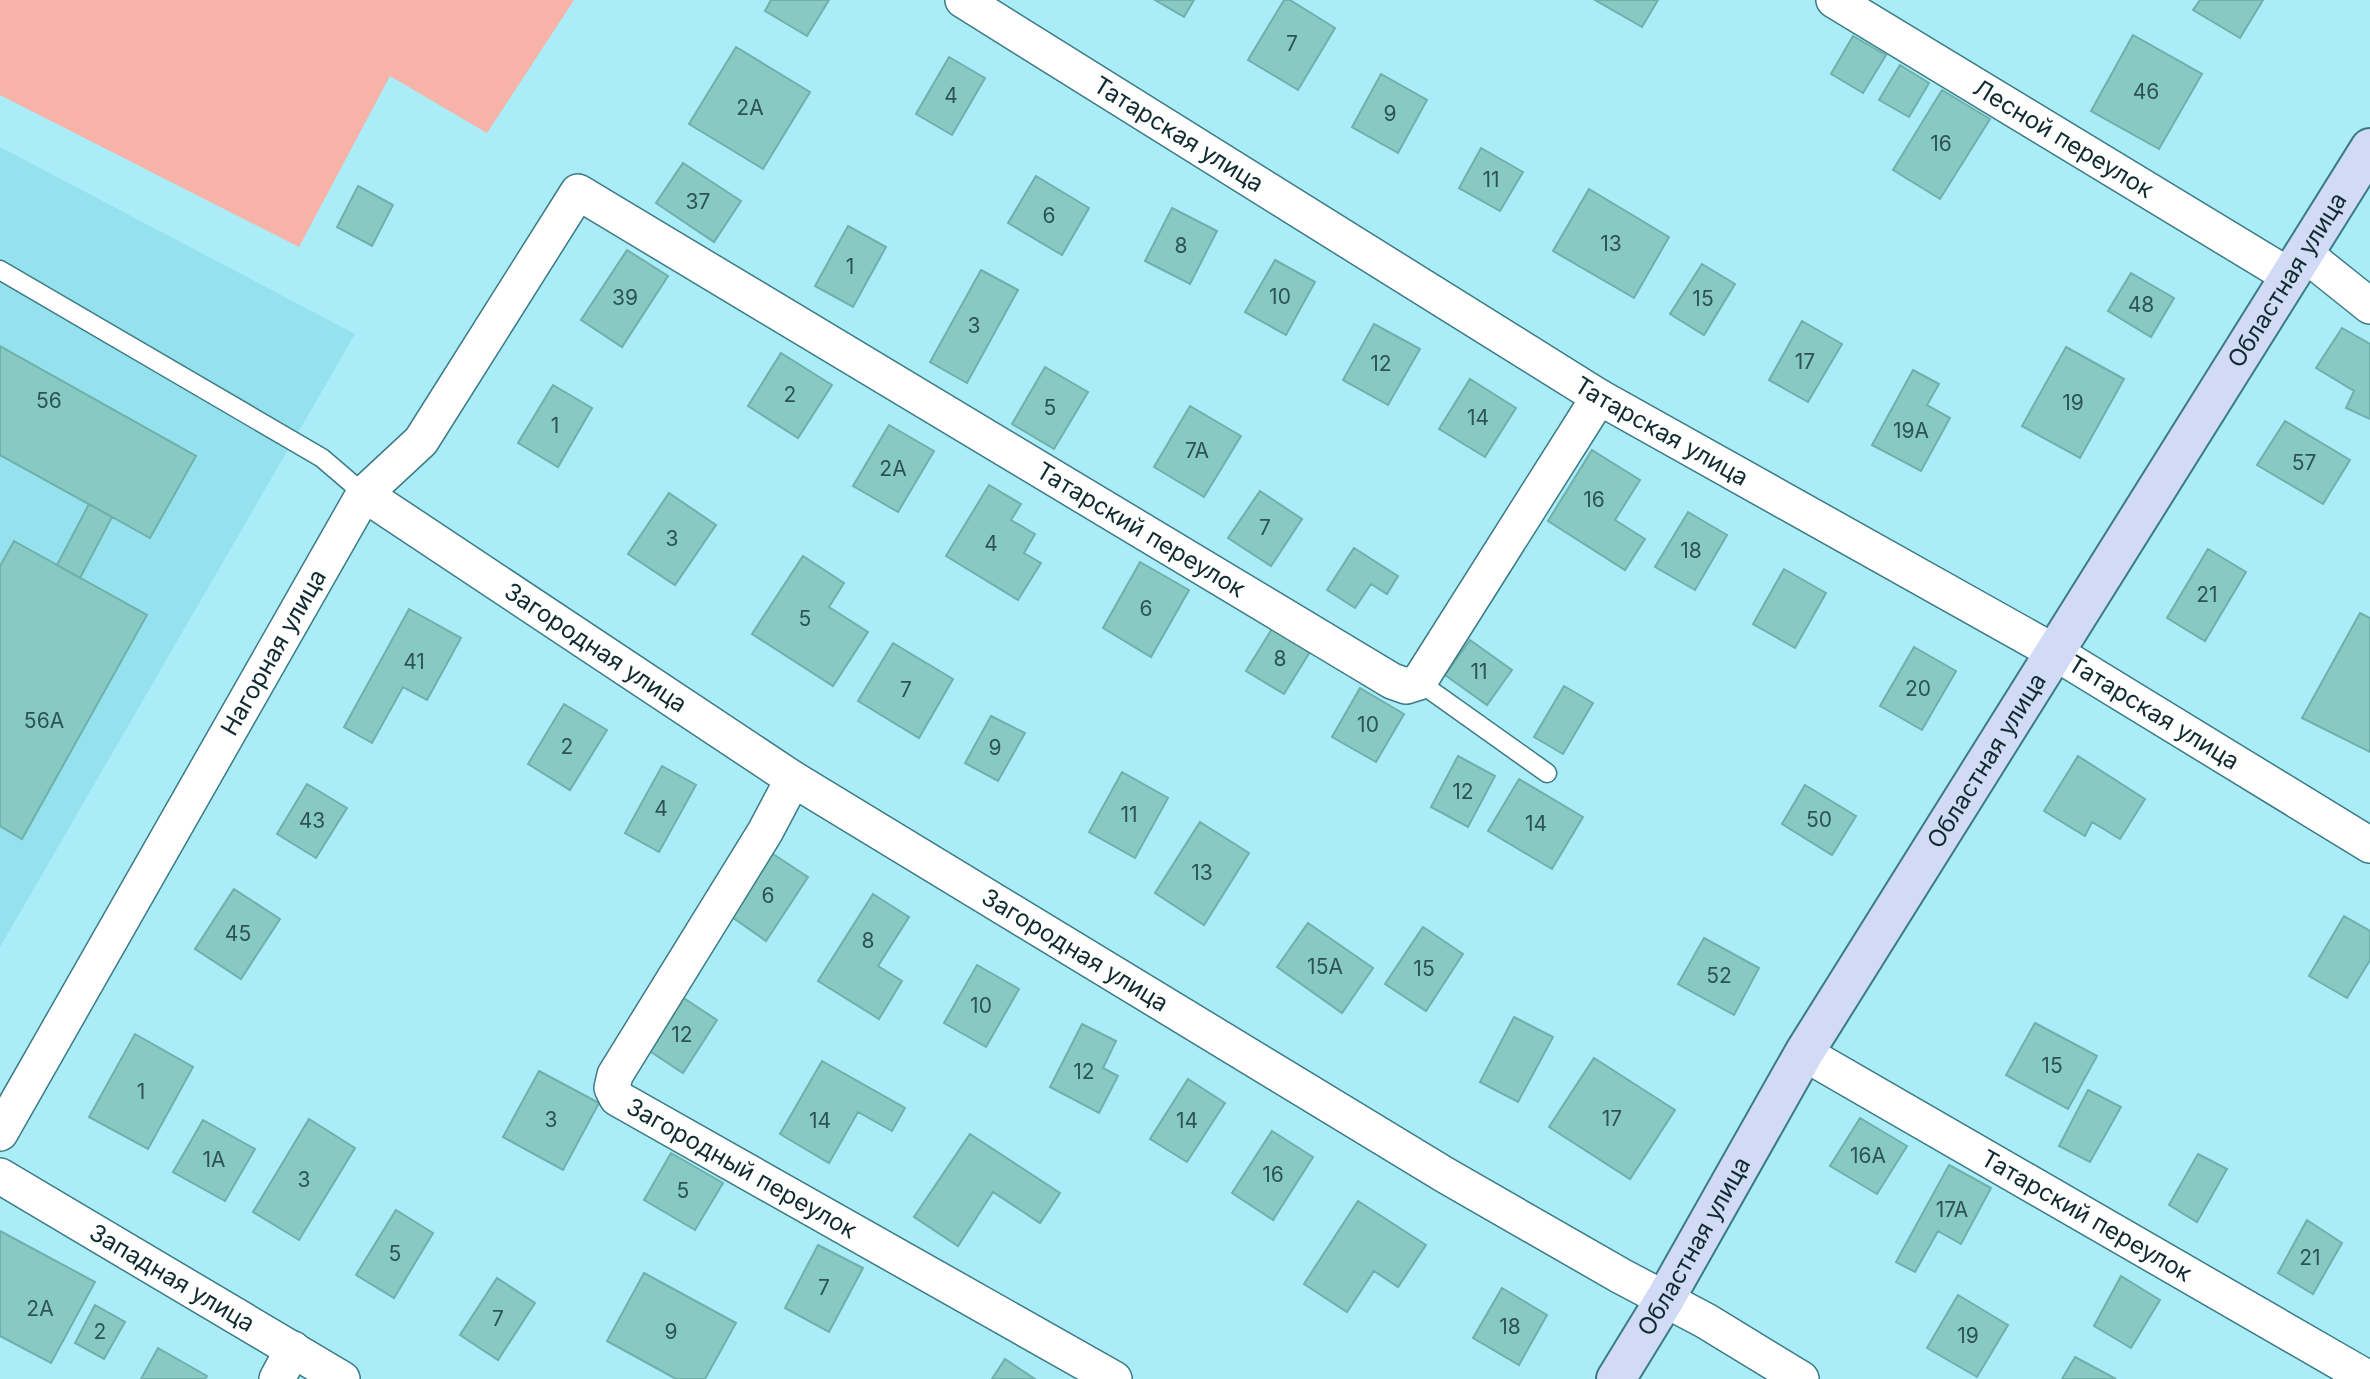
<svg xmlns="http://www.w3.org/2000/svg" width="2370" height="1379" font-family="Inter,sans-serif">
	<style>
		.built { fill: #95e2ee }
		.green { fill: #f8b3a8 }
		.building { fill: #87c9c3; stroke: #6fb0ab; stroke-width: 2 }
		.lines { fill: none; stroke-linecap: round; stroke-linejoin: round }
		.service-casing { stroke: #3b7b85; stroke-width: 21 }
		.minor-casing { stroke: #3b7b85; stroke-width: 38 }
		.secondary-casing { stroke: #3b7b85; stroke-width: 42 }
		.service { stroke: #fff; stroke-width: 18 }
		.minor { stroke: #fff; stroke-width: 35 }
		.secondary { stroke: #d2dbf6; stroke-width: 38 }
		.labels { text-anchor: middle; stroke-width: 5; stroke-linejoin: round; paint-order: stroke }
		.number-label { font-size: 21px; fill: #2e5356 }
		.street-label { font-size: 24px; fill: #112c31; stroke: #fff }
	</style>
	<rect width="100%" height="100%" fill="#aaecf7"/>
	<path class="built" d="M0,147L355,334L0,947Z"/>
	<path class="green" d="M0,0H574L487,133L390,76L299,247L0,95Z"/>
	<path class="building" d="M771,0H829L807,36L765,11Z
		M1155,0H1194L1184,17Z
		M1284,0H1290L1335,28L1298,90L1248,60Z
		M1595,0H1658L1642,27Z
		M2200,0H2263L2240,38L2193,10Z
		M2133,35L2202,74L2159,149L2091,111Z
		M1853,36L1886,55L1863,93L1831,74Z
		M736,47L810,92L763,169L689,124Z
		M949,57L985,78L952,135L916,114Z
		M1900,65L1929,83L1909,117L1879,100Z
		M1381,74L1427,100L1398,153L1352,127Z
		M1942,90L1990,119L1940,199L1893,170Z
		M1481,148L1523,172L1500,211L1459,188Z
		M683,163L741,201L714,242L656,203Z
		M1036,176L1089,208L1062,255L1008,223Z
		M358,186L393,205L372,246L337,227Z
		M1589,189L1669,237L1634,298L1553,251Z
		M1172,208L1217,231L1190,284L1145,261Z
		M848,226L886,247L853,307L815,286Z
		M627,250L668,276L622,347L581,320Z
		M1275,260L1315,282L1286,335L1245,312Z
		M1702,264L1735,284L1704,335L1670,314Z
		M981,270L1018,290L967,383L930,362Z
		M2131,273L2174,298L2151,337L2108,311Z
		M1802,321L1842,344L1808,402L1769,380Z
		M1374,324L1420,349L1388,405L1343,380Z
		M2342,328L2370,344V419L2346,408L2354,391L2316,368Z
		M0,346L196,456L150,538L0,455Z
		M2066,347L2124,379L2080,458L2022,426Z
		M781,353L832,385L798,438L748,406Z
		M1045,367L1088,392L1054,449L1012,424Z
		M1913,370L1939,384L1927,405L1950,418L1921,471L1872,445Z
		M1470,379L1516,408L1485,457L1439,429Z
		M553,385L592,408L558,467L518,443Z
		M1190,406L1241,436L1204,497L1154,467Z
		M2285,421L2350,460L2323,504L2257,465Z
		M889,425L934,451L898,512L853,486Z
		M1592,450L1640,480L1615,520L1645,539L1625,570L1548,521Z
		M989,485L1021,504L1011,520L1035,534L1024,553L1041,563L1018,600L946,556Z
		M1260,491L1302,519L1271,566L1228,538Z
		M669,493L716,525L675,585L628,554Z
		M89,504L112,517L80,578L57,565Z
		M1688,512L1727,535L1695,590L1655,567Z
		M14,541L147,615L22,839L0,826V566Z
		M1354,548L1398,576L1387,594L1371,584L1355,608L1327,590Z
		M2208,549L2246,572L2205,641L2167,618Z
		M803,556L844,583L829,607L868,632L833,686L752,634Z
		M1140,562L1189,590L1151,657L1103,628Z
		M1784,569L1826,593L1795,648L1753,624Z
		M409,609L461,638L427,700L403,687L372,743L344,727Z
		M2360,613L2370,618V752L2302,718Z
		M1275,624L1313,647L1284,694L1246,671Z
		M1470,640L1512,670L1487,705L1445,675Z
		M893,643L953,679L919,738L858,701Z
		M1914,647L1956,671L1922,730L1880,706Z
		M1564,686L1593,703L1563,754L1534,737Z
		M1360,688L1404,714L1376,762L1332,737Z
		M564,704L607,730L570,790L528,764Z
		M991,716L1025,733L998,781L965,763Z
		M1458,756L1495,776L1468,827L1431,807Z
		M2078,756L2145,799L2120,839L2092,822L2085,836L2044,811Z
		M662,766L696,785L659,852L625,833Z
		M1122,772L1168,798L1135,858L1089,832Z
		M1519,779L1583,817L1552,869L1488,831Z
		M307,784L347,808L316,858L277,834Z
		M1805,785L1856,816L1832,855L1782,824Z
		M1200,822L1249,853L1204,925L1155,893Z
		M770,852L808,877L766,941L729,915Z
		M234,889L280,919L241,979L195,949Z
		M873,894L909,917L878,966L902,981L879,1019L818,981Z
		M2344,916L2370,931V960L2347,998L2309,976Z
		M1308,923L1373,968L1342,1013L1277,967Z
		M1423,927L1463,954L1426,1011L1385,984Z
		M1704,938L1759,968L1734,1015L1678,984Z
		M977,965L1019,989L986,1047L944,1023Z
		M682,997L717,1020L683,1073L648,1050Z
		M1514,1017L1553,1037L1518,1102L1480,1082Z
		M2035,1023L2097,1056L2068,1109L2006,1075Z
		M1082,1024L1116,1041L1103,1068L1118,1076L1099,1113L1050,1087Z
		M135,1034L193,1067L148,1149L89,1117Z
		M1594,1058L1675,1110L1630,1179L1549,1127Z
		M822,1061L905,1108L892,1131L858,1112L829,1163L780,1134Z
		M539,1071L599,1103L563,1170L503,1137Z
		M1188,1079L1225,1103L1187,1162L1150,1139Z
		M2088,1090L2121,1107L2090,1162L2059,1146Z
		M1860,1118L1907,1146L1877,1194L1830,1166Z
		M309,1119L355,1148L299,1240L253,1212Z
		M203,1120L255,1149L225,1201L173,1172Z
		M1272,1131L1313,1157L1273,1220L1232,1193Z
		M970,1134L1060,1193L1040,1223L993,1192L958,1246L914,1217Z
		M671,1153L723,1183L695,1230L644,1200Z
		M2198,1154L2227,1169L2197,1222L2169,1205Z
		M1949,1165L1991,1188L1961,1244L1938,1231L1915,1272L1896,1262Z
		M1358,1201L1426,1245L1398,1287L1374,1271L1347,1312L1304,1284Z
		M396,1210L433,1233L394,1298L356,1275Z
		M2307,1220L2342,1243L2313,1294L2278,1273Z
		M0,1231L95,1282L51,1363L0,1336Z
		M818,1245L863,1268L829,1332L785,1308Z
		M644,1273L736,1323L705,1379H676L607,1341Z
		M2121,1276L2160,1300L2131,1348L2094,1326Z
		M497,1278L535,1303L498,1360L460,1335Z
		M1502,1288L1547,1315L1519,1365L1473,1338Z
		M1958,1295L2008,1325L1977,1377L1927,1348Z
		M95,1305L125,1322L104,1359L75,1343Z
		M158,1348L207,1376L205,1379H141Z
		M2075,1357L2116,1379H2062Z
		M1005,1359L1035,1379H992Z"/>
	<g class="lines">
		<defs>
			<path id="service" d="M0,270L322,458L364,494
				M1419,682L1547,773"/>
			<g id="minor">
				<path id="s1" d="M963,0L1599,397L2056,653L2370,845"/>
				<path id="s2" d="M1834,0L2291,277"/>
				<path d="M2305,254L2370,306"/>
				<path id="s3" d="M364,494L793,779L1445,1175L1621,1276L1706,1321L1801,1379"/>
				<path id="s4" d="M793,779L765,832L615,1075L612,1088L617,1098L1114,1379"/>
				<path id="s5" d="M1804,1053L2369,1379"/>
				<path id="s6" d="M0,1133L364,494L421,441L578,192L1392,681L1406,686L1419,682L1599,397"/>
				<path id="s7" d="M0,1176L342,1379"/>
				<path d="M277,1379L293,1349"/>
			</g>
			<g id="secondary">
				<path id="s8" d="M1616,1379L1665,1299L1804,1053L2370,148"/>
			</g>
		</defs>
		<use href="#service" class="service-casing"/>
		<use href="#minor" class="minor-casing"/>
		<use href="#secondary" class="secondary-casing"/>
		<use href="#service" class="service"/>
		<use href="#minor" class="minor"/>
		<use href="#secondary" class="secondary"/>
	</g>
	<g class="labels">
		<g class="number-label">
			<text x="1292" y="51">7</text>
			<text x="2146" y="99">46</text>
			<text x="951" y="103">4</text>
			<text x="750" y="115">2А</text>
			<text x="1390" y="121">9</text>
			<text x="1941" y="151">16</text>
			<text x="1491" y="187">11</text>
			<text x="698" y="209">37</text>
			<text x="1049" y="223">6</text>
			<text x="1611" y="251">13</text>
			<text x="1181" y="253">8</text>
			<text x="850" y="274">1</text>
			<text x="1280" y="304">10</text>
			<text x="625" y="305">39</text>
			<text x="1703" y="306">15</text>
			<text x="2141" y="312">48</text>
			<text x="974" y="333">3</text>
			<text x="1805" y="369">17</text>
			<text x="1381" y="371">12</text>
			<text x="790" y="402">2</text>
			<text x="49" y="408">56</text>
			<text x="2073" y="410">19</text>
			<text x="1050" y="415">5</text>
			<text x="1478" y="425">14</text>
			<text x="555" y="433">1</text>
			<text x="1911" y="438">19А</text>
			<text x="1197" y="458">7А</text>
			<text x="2304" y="470">57</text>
			<text x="893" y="476">2А</text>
			<text x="1594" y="507">16</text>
			<text x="1265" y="535">7</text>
			<text x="672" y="546">3</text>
			<text x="991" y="551">4</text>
			<text x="1691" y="558">18</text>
			<text x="2207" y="602">21</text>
			<text x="1146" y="616">6</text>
			<text x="805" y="626">5</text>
			<text x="1280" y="666">8</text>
			<text x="414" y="669">41</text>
			<text x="1479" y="679">11</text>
			<text x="1918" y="696">20</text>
			<text x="906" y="697">7</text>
			<text x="44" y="728">56А</text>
			<text x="1368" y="732">10</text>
			<text x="567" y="754">2</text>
			<text x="995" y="755">9</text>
			<text x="1463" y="799">12</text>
			<text x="661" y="816">4</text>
			<text x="1129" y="822">11</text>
			<text x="1819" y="827">50</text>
			<text x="312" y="828">43</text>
			<text x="1536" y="831">14</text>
			<text x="1202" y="880">13</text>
			<text x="768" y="903">6</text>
			<text x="238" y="941">45</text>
			<text x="868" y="948">8</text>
			<text x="1325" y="974">15А</text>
			<text x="1424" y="976">15</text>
			<text x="1719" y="983">52</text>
			<text x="981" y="1013">10</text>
			<text x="682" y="1042">12</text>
			<text x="2052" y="1073">15</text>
			<text x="1084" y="1079">12</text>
			<text x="141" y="1099">1</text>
			<text x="1612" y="1126">17</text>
			<text x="551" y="1127">3</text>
			<text x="820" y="1128">14</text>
			<text x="1187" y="1128">14</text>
			<text x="1868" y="1163">16А</text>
			<text x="214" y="1167">1А</text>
			<text x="1273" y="1182">16</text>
			<text x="304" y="1187">3</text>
			<text x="683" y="1198">5</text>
			<text x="1952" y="1217">17А</text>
			<text x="395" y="1261">5</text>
			<text x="2310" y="1265">21</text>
			<text x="824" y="1295">7</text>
			<text x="40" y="1316">2А</text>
			<text x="498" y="1326">7</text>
			<text x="1510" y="1334">18</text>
			<text x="100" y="1339">2</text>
			<text x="671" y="1339">9</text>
			<text x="1968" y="1343">19</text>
		</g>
		<g class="street-label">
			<text dy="8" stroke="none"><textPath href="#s1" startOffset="254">Татарская улица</textPath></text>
			<text dy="8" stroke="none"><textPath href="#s2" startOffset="268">Лесной переулок</textPath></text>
			<text dy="8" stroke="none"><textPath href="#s8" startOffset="1288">Областная улица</textPath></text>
			<text dy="8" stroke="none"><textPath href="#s1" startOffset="821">Татарская улица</textPath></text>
			<text dy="8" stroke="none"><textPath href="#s6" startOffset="1764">Татарский переулок</textPath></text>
			<text dy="8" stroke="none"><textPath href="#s3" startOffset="278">Загородная улица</textPath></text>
			<text dy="8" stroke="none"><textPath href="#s6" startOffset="553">Нагорная улица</textPath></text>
			<text dy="8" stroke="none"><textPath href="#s1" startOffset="1388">Татарская улица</textPath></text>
			<text dy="8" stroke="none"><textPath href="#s8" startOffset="721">Областная улица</textPath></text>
			<text dy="8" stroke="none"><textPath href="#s3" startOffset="845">Загородная улица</textPath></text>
			<text dy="8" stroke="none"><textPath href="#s4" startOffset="513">Загородный переулок</textPath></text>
			<text dy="8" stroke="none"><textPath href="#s5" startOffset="326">Татарский переулок</textPath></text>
			<text dy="8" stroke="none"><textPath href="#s8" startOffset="154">Областная улица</textPath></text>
			<text dy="8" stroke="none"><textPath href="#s7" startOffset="200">Западная улица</textPath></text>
		</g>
	</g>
</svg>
